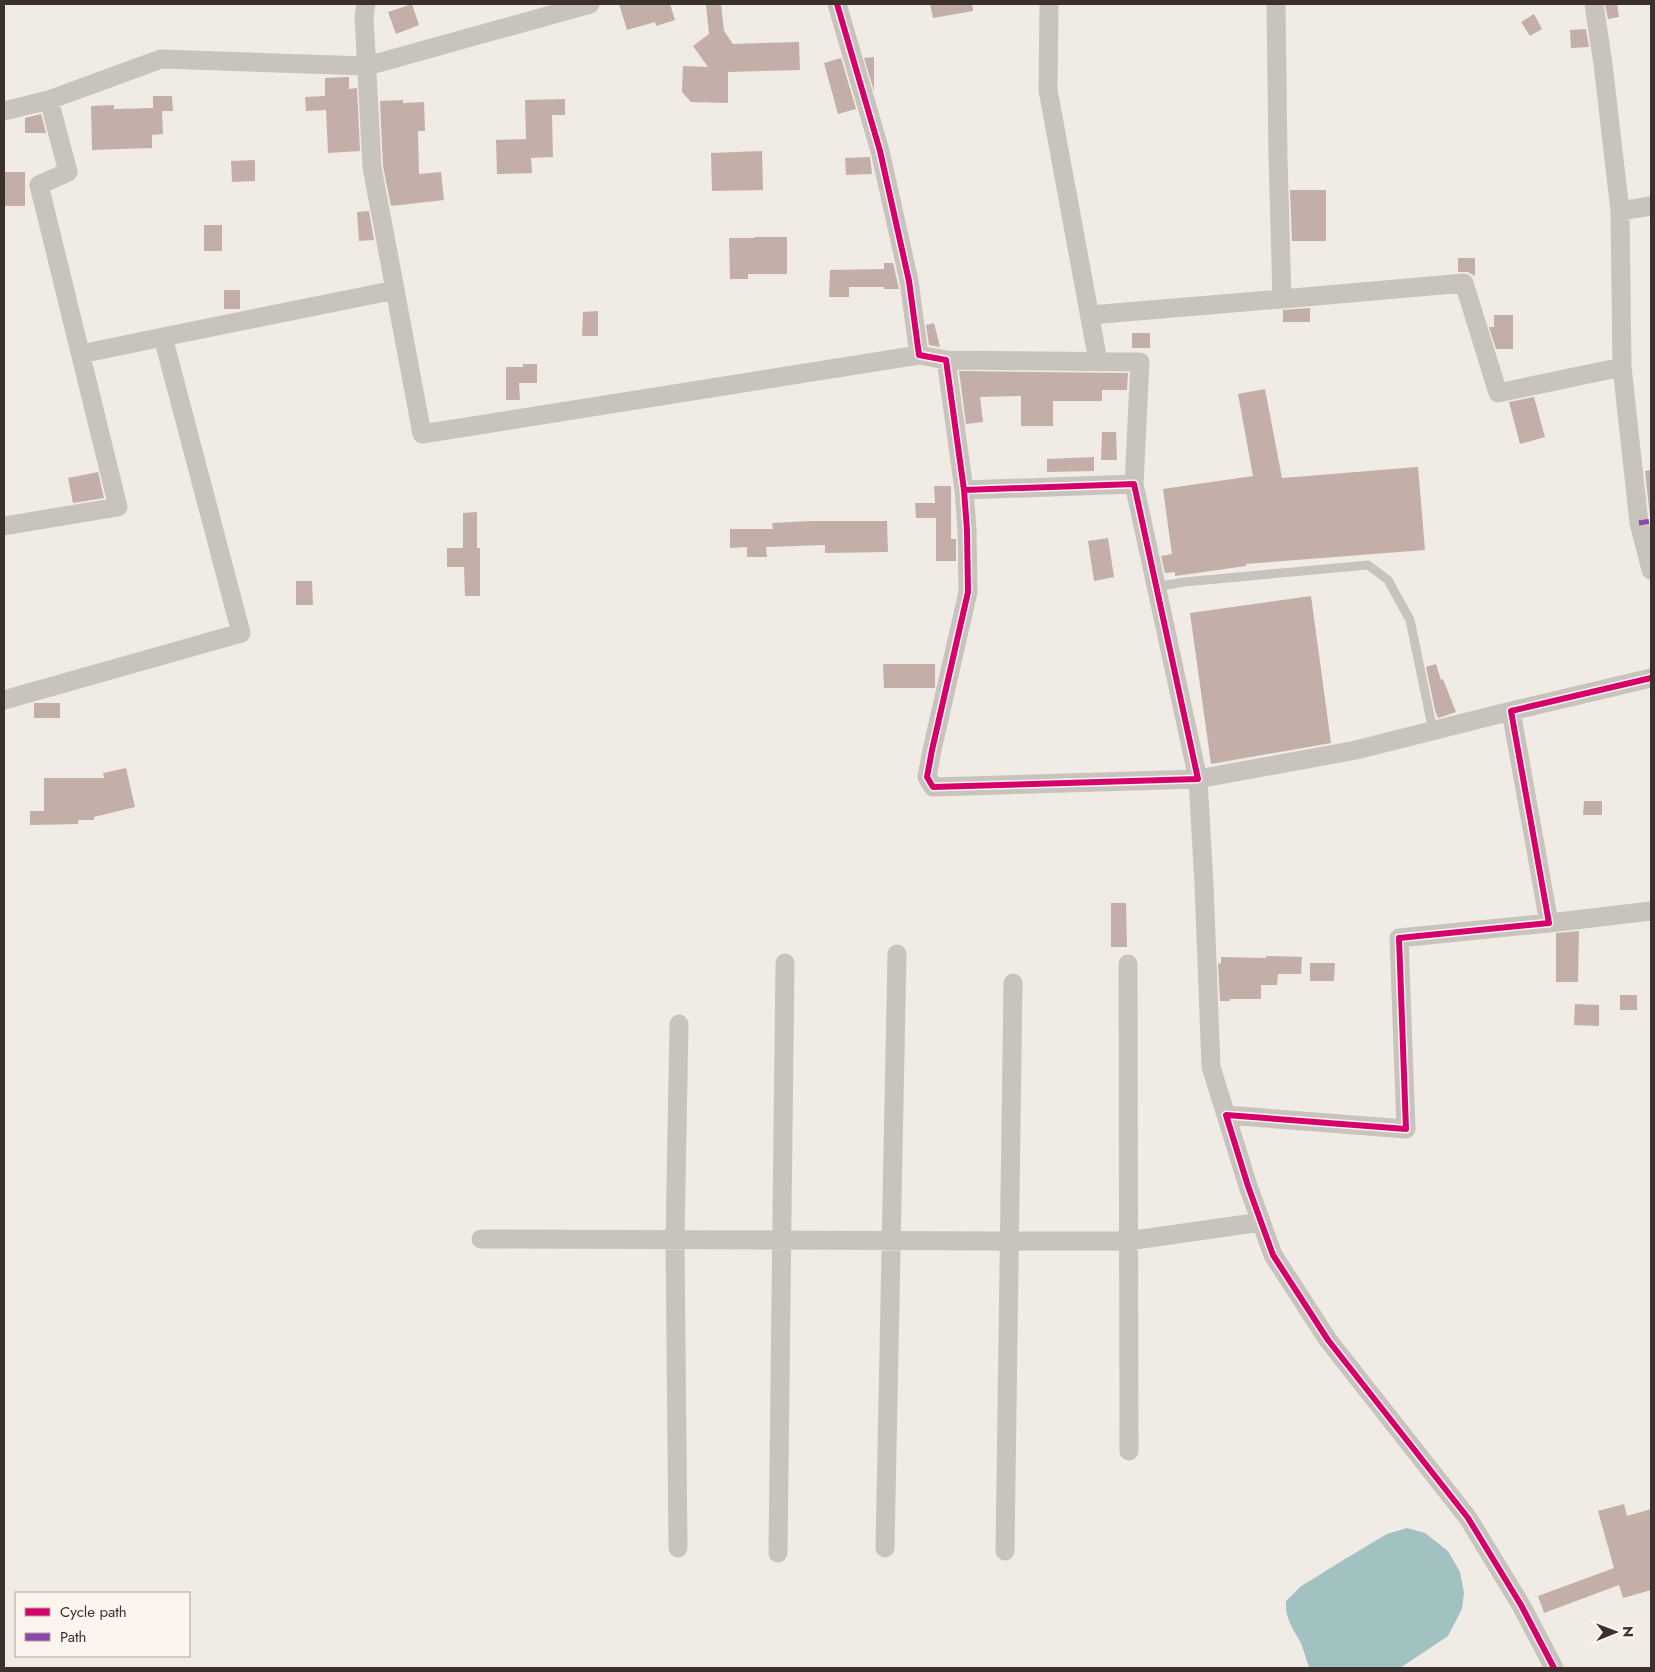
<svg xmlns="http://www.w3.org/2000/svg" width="1655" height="1672" font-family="Jost,sans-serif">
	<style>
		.water { fill: #a1c2c1 }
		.building { fill: #c3afa7 }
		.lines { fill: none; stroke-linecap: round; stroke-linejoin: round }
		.lane { stroke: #c9c3be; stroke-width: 9 }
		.street { stroke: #c9c3be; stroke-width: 19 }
		.quiet { stroke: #8e44ad; stroke-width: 5; stroke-dasharray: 10 5; stroke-linecap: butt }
		.cycleway-casing { stroke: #fbf5ee; stroke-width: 9 }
		.cycleway { stroke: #d6006c; stroke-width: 6 }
	</style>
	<rect width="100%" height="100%" fill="#f0ebe5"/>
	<path class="water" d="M1407,1528L1425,1533L1448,1551L1460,1572L1464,1593L1462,1609L1448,1636L1400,1668H1310C1305,1659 1304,1647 1298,1638C1291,1625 1285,1617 1286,1601L1300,1587L1345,1559L1387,1534Z"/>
	<path class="building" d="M412,4L419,25L396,34L388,12Z
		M619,4H670L675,20L656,26L655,22L627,30Z
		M706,4H721L724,31L733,44L799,42L800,70L728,72V103L691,102L682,92L683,66L708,67L693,46L709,34Z
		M930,4H972L973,11L933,18Z
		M1605,4H1617L1619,17L1608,19Z
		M1534,14L1542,29L1530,36L1521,22Z
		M1586,29L1589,47L1571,48L1570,30Z
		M874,57V91L864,58Z
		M841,58L856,109L838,114L824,63Z
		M349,77V89L357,88L360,151L328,153L326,110L306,111L305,97L325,96V78Z
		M153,96H172L173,111H162L163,134L152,135V148L92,150L91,106L114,105V109L153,108Z
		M565,99V115H552L553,157L531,158L532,173L497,174L496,140L526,139L525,100Z
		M403,100V103L424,102L425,131H418L419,174L441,172L444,200L391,206L383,166L380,101Z
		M41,114L46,133H25V118Z
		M762,151L763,190L712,191L711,153Z
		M870,157L872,174L846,175L845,158Z
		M255,160V181L232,182L231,161Z
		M5,172H25V206H5Z
		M1290,190H1326V241H1292Z
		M369,211L374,240L359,241L357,212Z
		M204,225H222V251H204Z
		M754,237H787V274H748V279H730L729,238H754Z
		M1458,258H1475V276L1468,272H1458Z
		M884,263H893L899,289H884V287H849V297H829L830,270L884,269Z
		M224,290H240V309H224Z
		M1310,308V322H1283V310Z
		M598,311V336H582L583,312Z
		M1494,315H1513V349H1496L1489,327H1494Z
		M934,323L940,347L929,345L926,325Z
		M1132,333H1150V348H1132Z
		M523,364H537V383H519L520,400H506V367H523Z
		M959,371L1128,373L1127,390H1102V401H1053V426H1021V396L980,397L983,422L966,424Z
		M1265,389L1282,478L1418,467L1425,550L1246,564V566L1175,576V572L1165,573L1161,556L1172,554L1163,489L1253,476L1238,394Z
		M1534,397L1545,437L1520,444L1509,402Z
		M1102,432H1116L1117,460H1101Z
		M1094,457V471L1047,472V459Z
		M1651,470V517H1650L1645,471Z
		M98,472L104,498L73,503L68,478Z
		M934,486H951V539H956V561H936V518H916L915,503H935Z
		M477,512V548H480V596H465L464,567H447V548H463V513Z
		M811,521H887L888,552L825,553V545L766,547L767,557H747V547L730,548V529H773L772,523Z
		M1108,538L1114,577L1094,581L1088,541Z
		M296,581H312L313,605H296Z
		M1311,596L1331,743L1211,764L1190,613Z
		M883,664H935V688H884Z
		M1436,664L1441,680L1443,679L1456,712L1438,718L1435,710L1426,667Z
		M34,703H60V718H34Z
		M126,768L135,807L94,817V820H78V824L30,825V811H44V778H104L103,773Z
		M1584,801H1602V815H1583Z
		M1111,903H1126L1127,947H1111Z
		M1579,931L1578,982H1556V933Z
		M1266,956L1302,957L1301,974H1278L1277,985H1261V999H1230V1001H1220L1218,963L1221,964V957L1266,958Z
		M1310,963H1335L1334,981H1310Z
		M1620,995H1637V1010H1620Z
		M1575,1004L1599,1005V1026L1574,1025Z
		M1624,1504L1627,1516L1651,1509V1590L1623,1598L1619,1585L1544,1613L1538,1596L1614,1568L1598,1511Z"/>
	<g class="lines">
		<path class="lane" d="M1156,587L1184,582L1368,565L1388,580L1410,620L1433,731"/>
		<path class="street" d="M366,4L364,16L372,167L422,434L919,355
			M837,4L880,151L909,281L919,355L946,360L964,490L967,530L968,592L932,750L927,777L933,787L1198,779L1134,484L964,490
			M1049,4L1048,90L1098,361
			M1276,4L1278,158L1282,299L1464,283L1498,393L1622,367
			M1594,4L1603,64L1620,211L1622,367L1639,523L1651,570
			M4,111L49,100
			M1620,211L1651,206
			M1090,315L1282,299
			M163,337L395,290
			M946,360L1140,362L1134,484
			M4,526L118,507L39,185L68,172L49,100L161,59L367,66L590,4
			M4,700L241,633L163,337L81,354
			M1549,923L1651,911
			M1128,964L1129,1451
			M1226,1115L1211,1067L1204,884L1198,779L1356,750L1511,711
			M481,1239L1001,1241H1128L1261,1222
			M678,1548L675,1240L679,1024
			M885,1548L897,954
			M1005,1551L1013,983
			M778,1553L785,963
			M1554,1668L1521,1605L1468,1518L1328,1340L1273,1255L1248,1186L1226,1115L1406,1129L1399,938L1549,923L1511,711L1651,678"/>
		<path class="quiet" d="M1639,523L1651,521"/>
		<defs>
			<path id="cycleway" d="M837,4L880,151L909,281L919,355L946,360L964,490L967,530L968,592L932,750L927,777L933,787L1198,779L1134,484L964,490
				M1554,1668L1521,1605L1468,1518L1328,1340L1273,1255L1248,1186L1226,1115L1406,1129L1399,938L1549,923L1511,711L1651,678"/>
		</defs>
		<use href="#cycleway" class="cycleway-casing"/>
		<use href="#cycleway" class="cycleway"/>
	</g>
	<rect width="1655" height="1672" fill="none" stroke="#3b302b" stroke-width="10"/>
	<rect x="15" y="1592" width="175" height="65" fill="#fbf5ee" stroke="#aea6a0"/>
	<rect x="25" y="1608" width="25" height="8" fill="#d6006c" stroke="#aea6a0"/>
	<text x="60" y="1617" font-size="15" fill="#3b302b">Cycle path</text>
	<rect x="25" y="1633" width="25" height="8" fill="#8e44ad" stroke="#aea6a0"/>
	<text x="60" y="1642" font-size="15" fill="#3b302b">Path</text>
	<g transform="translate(1615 1632) rotate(89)" stroke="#fbf5ee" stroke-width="4" paint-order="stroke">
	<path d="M0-4L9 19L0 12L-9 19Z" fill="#3b302b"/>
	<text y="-8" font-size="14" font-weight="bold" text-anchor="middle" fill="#3b302b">N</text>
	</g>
</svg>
